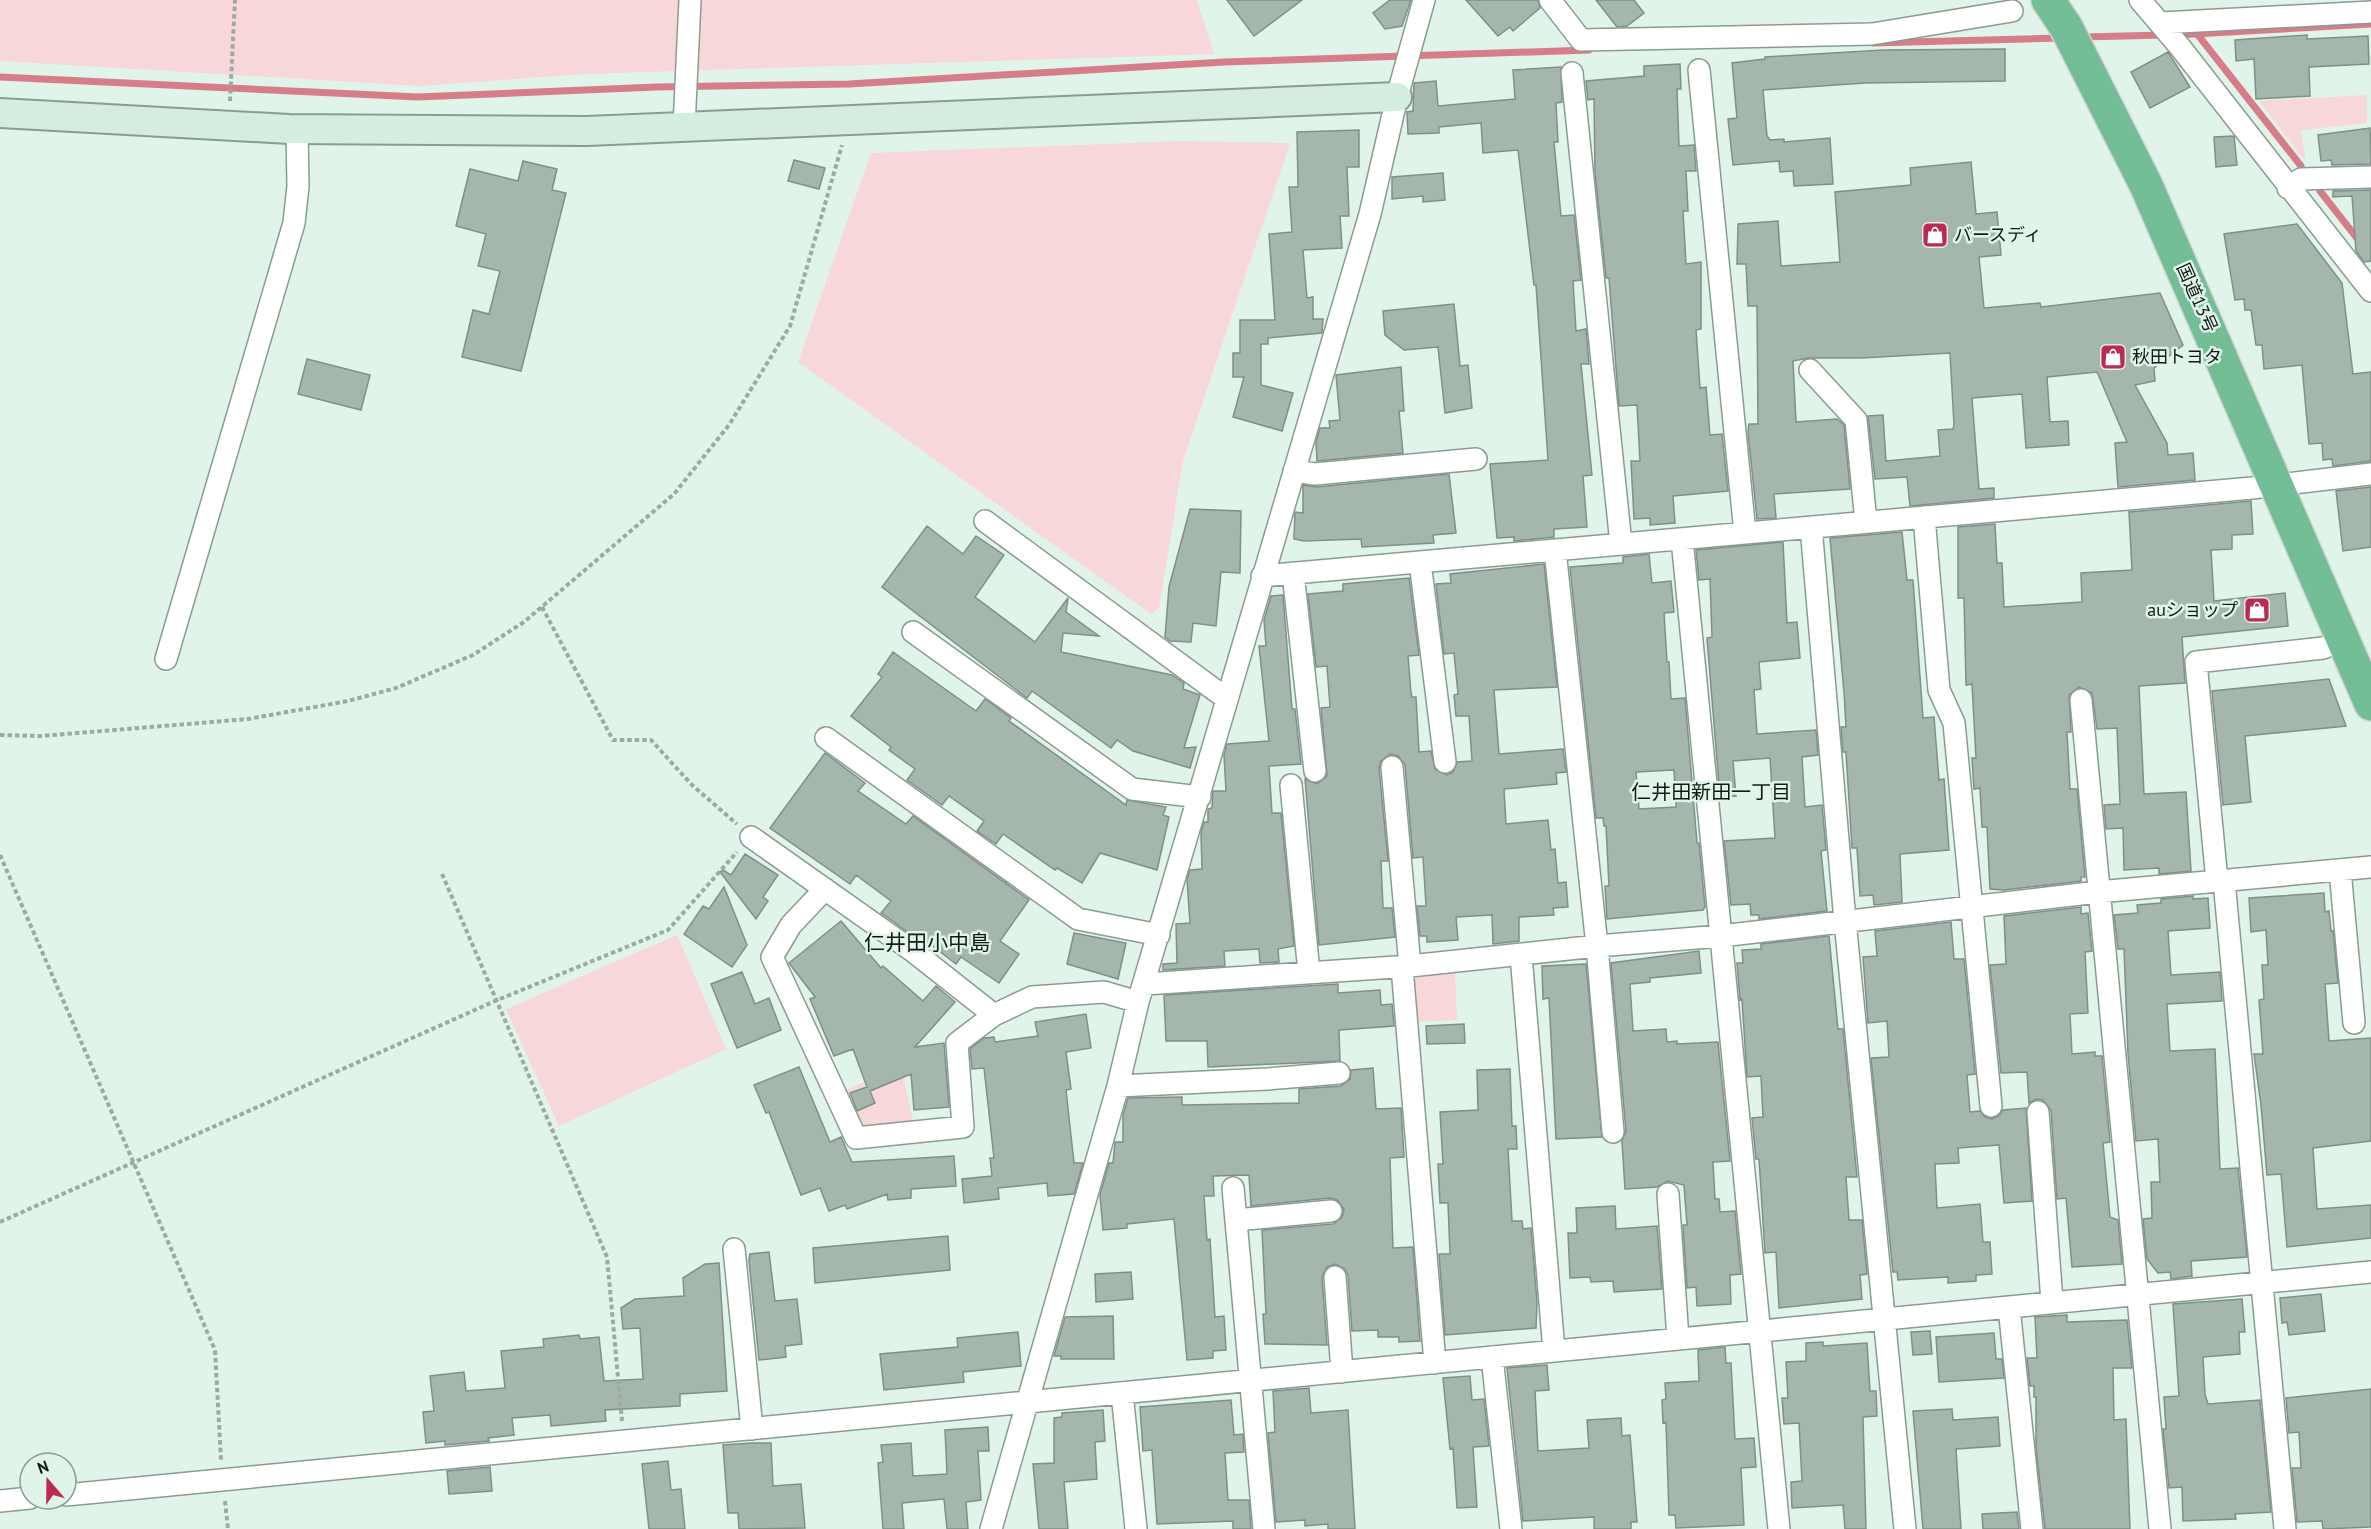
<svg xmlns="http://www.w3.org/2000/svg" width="2371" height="1529" font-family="'PT Sans','Noto Sans JP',sans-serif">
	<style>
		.green { fill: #f8d7da }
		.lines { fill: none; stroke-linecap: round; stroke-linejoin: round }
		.stream { stroke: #d77d8a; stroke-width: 7 }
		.building { fill: #a5b7ac; stroke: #7f9087; stroke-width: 1.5; fill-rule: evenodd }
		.street-casing { stroke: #8a9c92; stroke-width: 24 }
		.secondary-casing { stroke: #8a9c92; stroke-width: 32 }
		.highway-casing { stroke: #d4d6d5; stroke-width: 36 }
		.path { stroke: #9caba2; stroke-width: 4; stroke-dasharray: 4.5 3; stroke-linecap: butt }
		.street { stroke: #fff; stroke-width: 21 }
		.secondary { stroke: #d5ece0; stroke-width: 28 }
		.highway { stroke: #73be97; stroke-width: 33 }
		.labels { text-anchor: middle; stroke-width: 5; stroke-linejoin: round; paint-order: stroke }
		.poi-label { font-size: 18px; fill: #121915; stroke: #e1f4e9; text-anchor: start }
		.street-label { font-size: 18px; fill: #121915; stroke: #e1f4e9 }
		.neighbourhood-label { font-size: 20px; fill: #121915; stroke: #e1f4e9 }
		.quarter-label { font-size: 21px; fill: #121915; stroke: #e1f4e9 }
	</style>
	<rect width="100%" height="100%" fill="#e1f4e9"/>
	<path class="green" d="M0,0H1197L1214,54L584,74L420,86L0,61Z
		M2367,95V123L2301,130L2306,162L2259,101Z
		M1181,141L1290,143L1183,461L1159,608L1151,614L798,362L871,153Z
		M677,935L726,1049L559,1126L506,1009Z
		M1455,971L1457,1020L1411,1022L1409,986L1422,973Z
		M901,1065L914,1126L868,1131L859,1122L846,1090Z"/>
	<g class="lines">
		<path class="stream" d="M2176,35L2371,24
			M2198,35L2301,166
			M2083,37L2165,35
			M1873,43L2060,38
			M0,77L418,97L656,87L849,84L1224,62L1589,50
			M2320,191L2371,256"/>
	</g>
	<path class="building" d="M1227,0H1302L1254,36Z
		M1390,0H1411L1402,26L1385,29L1373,13Z
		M1466,0H1538L1540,8L1513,31L1510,27L1498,36Z
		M1596,0H1634L1644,13L1627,26L1617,27Z
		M2307,35V39L2368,36L2369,64L2309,67L2310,96L2256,99L2254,59L2236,61L2235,40Z
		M2005,49V81L1865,83L1763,90L1767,136L1770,140L1784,139V142L1830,138L1833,184L1794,186L1793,171L1780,172L1779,161L1733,165L1728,119L1737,118L1732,63L1765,59V57L1883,50Z
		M2168,52L2190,87L2150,108L2131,72Z
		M1680,64L1681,89H1677L1679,146L1694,145L1696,171H1686L1688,211H1683L1686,264L1701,262V329L1696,330L1700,388L1706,387L1710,435L1722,434L1728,491L1673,496L1675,523L1650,525V518L1634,519L1631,461H1640L1637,405L1619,406L1609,278H1606L1595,173L1594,99L1588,100L1586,81L1644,76V66Z
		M1561,67L1562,102L1556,103L1558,142H1554L1561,216L1574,215L1581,280L1573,281L1576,331L1586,329L1589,364H1581L1592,475L1583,476L1587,527L1554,529V537L1514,541V537L1497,538L1490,464L1548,460L1536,285H1534L1518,150L1483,153L1481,123L1439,127V133L1408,134L1407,112L1413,111L1414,83L1436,81L1438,106L1515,99L1513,70Z
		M2370,128L2371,164L2332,165L2331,160L2321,161L2318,135Z
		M1359,130V167H1347L1349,216H1340L1342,248L1303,250L1307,298L1313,297V319H1323L1322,333L1268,338V344H1261V385L1293,393L1282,431L1233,417L1244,377H1233V353H1240V320H1275L1269,234L1292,232L1289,187H1298L1297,132Z
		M2234,136L2237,165L2216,167L2214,137Z
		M794,160L825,168L819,189L788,181Z
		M523,161L557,169L552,190L566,193L521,371L462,357L473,310L489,314L500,271L478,266L486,234L456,226L470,169L518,181Z
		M1971,162L1976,214L1997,212L2001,255L1979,257L1984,308L2040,303L2041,307L2160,293L2183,345L2154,368L2155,381L2135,385L2167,443L2168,455L2193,453L2195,480L2118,487L2115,443L2127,442L2097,372L2047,377L2050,422L2068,421L2069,445L2026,448L2022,394L1972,398L1979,489L1994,488V498L1910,506L1907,477L1875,479L1868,416L1883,415L1886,461L1940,456L1938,430L1953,429L1954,425L1950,353L1862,358H1808L1793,361L1796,422L1837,419L1844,425L1850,489L1774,494L1776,518L1757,519L1748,432L1749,424H1758L1757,306H1748L1746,264H1737L1738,224L1778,221L1781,266L1840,262L1835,192L1911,185L1910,168Z
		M1443,173L1445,200L1423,202V196L1392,199V177Z
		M2371,190V261L2364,262L2356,251L2352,196L2333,197V191Z
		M2297,224L2342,283L2353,374L2371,372V461L2333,466L2332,459L2323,460L2322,443L2309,444L2302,365L2264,369L2262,345H2256L2251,310H2245L2244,299L2235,300L2224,234Z
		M1454,304L1460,366L1468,365L1472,408L1445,413L1438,347L1404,350L1385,335L1383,311Z
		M307,359L370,375L361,410L298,394Z
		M1401,367L1404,411H1399L1403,453L1317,461L1316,442L1320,428H1330L1329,421L1340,420L1336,375Z
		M1449,474L1456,533L1433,535L1434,543L1362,547L1361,539L1304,541L1294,539L1295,512L1303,513V485L1316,487Z
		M2371,487V547L2343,551L2336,491Z
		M2251,501L2253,534L2232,535V549L2211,550L2214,601L2285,593L2288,626L2182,637L2185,683L2139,686L2144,794L2186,792L2191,871L2159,874V868L2124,870L2123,828L2106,829L2104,805L2120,804L2117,728L2097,729L2092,693L2079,687L2069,695L2071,732H2067L2070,789H2077L2085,877H2081V881L2004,890L1990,889L1987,827H1982L1980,788L1974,789L1972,758H1976L1972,684L1966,685L1964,598H1958V527L1995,524L1997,563H2002L2004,607L2082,602L2081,573L2132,570L2129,512Z
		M1190,509L1241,511L1240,573L1221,572L1216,626L1193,623L1191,642L1170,641L1165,637L1169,587Z
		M927,526L963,554L976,536L1004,555L975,597L1035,642L1068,598L1066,612L1099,636L1063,633L1061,652L1172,675L1184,683L1183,689L1200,695L1184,748L1196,747L1190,768L1133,751L1117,740L1111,748L1032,691L1027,698L882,587Z
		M1902,532L1907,580H1913L1923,718L1934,717L1939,780L1944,779L1949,850L1900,854L1902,902L1874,905L1873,895L1860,896L1857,848H1852L1846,752H1843L1841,727H1846L1844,692L1830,538Z
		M1783,542L1787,623L1797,622L1800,658L1759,662L1761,689L1754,690L1757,734L1816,730L1818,755L1802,757L1805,807L1822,805L1826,850L1821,851L1827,911L1759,919V915H1751L1750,904L1731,905L1724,841L1775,838L1770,758L1733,761L1736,796L1720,797L1707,638L1712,637L1710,579L1699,580L1696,550Z
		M1649,554L1652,583L1671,581L1674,612L1664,613L1667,662H1669L1671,699L1685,698L1697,843H1699L1705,907L1703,910L1607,919L1605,886H1609L1606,826H1604L1603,818H1596L1570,567L1623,563V557ZM1674,770L1676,807L1639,809L1636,772Z
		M1544,564L1557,687L1494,690L1499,754L1563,749L1566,772L1556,773L1557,784L1504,789L1506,824L1548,820L1551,850L1555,849L1558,883L1566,882L1568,907L1553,908L1554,915L1519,917V941L1493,944L1492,915L1456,917L1458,940L1427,942V936H1420L1417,906H1426L1423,857L1413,858L1405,765L1398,756L1390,754L1381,761L1379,768L1388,861H1381L1383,908H1392L1395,937L1319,945L1305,779L1317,784L1327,776L1321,708L1330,707L1327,666L1316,667L1308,594L1343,591V584L1409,578L1419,655L1408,656L1411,693L1412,697H1416L1419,752L1431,751L1435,769L1447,775L1453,772L1457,762L1472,761L1469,716H1456L1454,695L1458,694L1454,653L1444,654L1436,584L1451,583L1450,574Z
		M1283,595L1292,709H1295L1301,764L1269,766L1272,813H1281L1294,946L1278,949L1279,962L1260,963L1259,949L1224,951L1225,966L1163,970V964L1177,963L1176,924L1190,923L1187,879L1190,870L1202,869L1201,833L1204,822H1208V809L1212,808L1213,791H1226L1224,755L1227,744L1269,741L1259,646H1266L1264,620L1271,596Z
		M893,652L976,711L985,699L1011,718L1009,721L1126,805L1127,800L1166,807L1163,815L1169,817L1157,870L1100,853L1082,883L1057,868L1055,870L1003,834L996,844L977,831L984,821L949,796L942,805L907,780L915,769L889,750L891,747L851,716L882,677L878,674Z
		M2329,679L2346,726L2245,736L2251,802L2223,805L2212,691Z
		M825,753L865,783L858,791L906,824L913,816L1029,900L1000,941L1019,954L999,983L961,957L956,964L926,941L924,944L887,917L881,913L891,901L856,875L850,884L770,828Z
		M745,854L778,875L763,897L768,901L756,919L720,872L723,870L731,875Z
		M724,887L747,945L732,967L684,934L703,906L709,909Z
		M2324,893L2325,912L2329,911L2331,931H2333L2338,983L2325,984L2329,1041L2371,1038V1141L2313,1148L2317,1209L2371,1205V1238L2287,1247L2281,1174L2267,1175L2261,1105L2254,1054H2263L2259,1000L2264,999L2262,965H2268L2266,930L2251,932L2249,898Z
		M2193,896V899L2208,898L2210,928L2168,931L2171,975L2220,972L2222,1001L2167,1004L2170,1051L2215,1049L2220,1169L2238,1168L2247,1257L2191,1261L2192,1276L2171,1279L2170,1272L2158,1273L2147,1259L2143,1219L2152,1218L2151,1182H2160L2158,1139L2136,1141L2128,1054L2124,949H2118L2114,915L2138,913L2137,905L2161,903V899Z
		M2081,907V914L2088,913L2092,951L2085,952L2088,1013L2070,1014L2072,1054L2095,1052V1056H2102L2110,1142L2103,1143L2110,1217L2118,1220L2122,1264L2072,1267L2066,1198L2057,1199L2051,1110L2043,1100L2036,1099L2029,1103L2027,1072L2001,1073L1990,965L2006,964L2004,916Z
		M841,921L881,968L883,966L923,1001L936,986L955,1002L915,1047L944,1043L949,1107L914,1110L911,1074L870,1091L875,1103L857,1111L850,1093L867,1087L853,1049L834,1056L810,999L815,997L789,963Z
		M1951,922L1954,959H1964L1975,1074L1967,1075L1970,1112L1980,1111L1985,1117L1992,1119L1999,1116L2003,1110L2026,1108L2032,1201L2004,1203L1999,1145L1958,1148L1959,1163L1935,1164L1937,1208L1980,1204L1983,1242H1990L1992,1274L1976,1275V1281L1948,1283V1277L1898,1280L1897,1272H1893L1871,1058L1889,1057L1887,1021L1868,1023L1863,957L1877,956L1875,931Z
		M1074,933L1126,943L1118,979L1067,964Z
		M1829,936L1838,1029H1843L1857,1177H1846L1849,1220H1862L1867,1274L1860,1275L1862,1299L1779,1308L1776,1252L1765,1253L1759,1159H1756L1752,1118L1763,1117L1761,1076L1747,1077L1742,999L1740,1000L1737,963H1743L1742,950L1761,949V944Z
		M1699,951L1701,973L1650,978V982L1630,984L1633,1031L1666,1029L1667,1042L1677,1041V1044L1718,1042L1730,1161L1713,1162L1715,1199H1719L1720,1212L1735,1211L1741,1274L1730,1275L1731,1304L1697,1306L1696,1287L1687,1288L1683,1225H1687L1684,1185L1668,1181L1657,1187L1625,1189L1622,1141L1626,1131L1611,963Z
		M1586,964L1602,1137L1556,1139L1549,998L1543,999L1542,966Z
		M742,972L755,1004L769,998L781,1030L737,1048L711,984Z
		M1338,984V993L1380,990L1381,1005L1392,1004L1394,1026L1339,1030L1340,1061L1208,1067L1207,1041H1166L1164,995Z
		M1086,1014L1091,1048L1066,1052L1071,1089L1066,1090L1074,1163H1083L1074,1194L1048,1196L1047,1183L998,1188L999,1199L964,1203L962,1179L992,1176L990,1158H994L984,1068L972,1069L970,1049L984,1038L994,1037L995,1042L1038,1036L1035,1022Z
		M1464,1024L1465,1043L1427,1044L1426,1026Z
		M799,1067L830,1142L841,1137L852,1162L954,1156L956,1186L911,1189V1198L888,1200L887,1194L847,1209L845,1205L829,1211L820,1188L801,1195L769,1112L766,1113L754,1085Z
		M1373,1068L1376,1109L1401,1108L1404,1157L1390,1158L1393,1248L1413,1247L1420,1341L1399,1342V1337H1378V1330L1352,1331L1348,1275L1345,1269L1335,1264L1327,1267L1322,1277L1327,1345L1265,1344L1263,1314H1266L1262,1230L1333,1224L1342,1217L1344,1209L1337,1200L1330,1198L1251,1206L1249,1175L1213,1176L1214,1196H1204L1207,1240L1210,1239L1215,1317L1224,1316L1226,1350L1213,1351V1358L1187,1360L1174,1219L1127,1224V1228L1103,1230L1100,1195L1109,1163H1113L1115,1142H1123V1115L1128,1098L1182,1097V1105L1299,1103V1089L1341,1086L1350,1079L1351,1070Z
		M1510,1069L1512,1126H1516L1517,1149H1508L1512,1221H1522L1523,1229L1531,1228L1537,1302L1536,1328L1445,1335L1439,1254H1450L1448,1203H1440L1438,1164H1443L1440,1112L1478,1110L1477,1070Z
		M1615,1206L1616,1229L1657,1226L1662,1289L1614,1292L1613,1281L1591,1282L1590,1277L1570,1278L1568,1233H1577L1576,1208Z
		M948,1236L950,1270L815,1283L813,1248Z
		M769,1252L775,1301L797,1299L802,1344L785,1346L786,1357L759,1360L749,1261L750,1254Z
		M719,1263L727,1391L680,1394V1406L605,1410L606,1421L551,1426L550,1415L512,1418L514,1435L488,1438L489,1441L445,1445V1441L426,1443L423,1412L434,1411L430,1376L464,1372L466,1391L505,1388L501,1351L544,1347L543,1339L579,1335L580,1339L599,1337L604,1381L643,1379L640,1328L623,1329L621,1308L635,1299L684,1296L683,1278L705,1264Z
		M1131,1272L1133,1299L1096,1302L1095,1274Z
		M2321,1294L2325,1331L2289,1335L2287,1322L2282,1323L2280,1298Z
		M2242,1299L2245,1332H2239L2240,1354L2203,1357L2205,1394L2208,1404L2260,1400L2271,1512L2235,1514L2236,1519L2183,1521L2182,1487L2169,1488L2163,1429H2166L2164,1397L2179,1396L2173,1304Z
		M2067,1315V1322L2127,1320L2132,1368H2113L2114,1420L2126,1419L2130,1529H2045L2036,1448V1397H2034V1386H2030L2027,1358H2037L2035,1317Z
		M1113,1316L1114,1359H1061V1356H1054L1065,1317Z
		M1930,1331L1932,1354L1913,1355L1911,1332Z
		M1018,1332L1021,1366L963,1372L964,1382L884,1390L880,1354L958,1347L957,1338Z
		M1994,1333L1996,1359H2002L2004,1378L1939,1382L1936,1337Z
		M1823,1342V1346L1867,1343L1870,1391H1876L1877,1416L1863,1417L1866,1529H1845L1843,1505L1792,1508L1791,1482L1802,1481L1799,1423L1784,1424L1782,1398H1788L1786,1362L1806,1361V1343Z
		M1725,1347L1726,1363H1731L1735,1439L1754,1438L1756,1467L1741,1468L1744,1525L1676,1528L1675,1515H1669L1666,1422L1663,1423L1662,1400L1666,1399L1665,1383L1699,1381L1698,1350Z
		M1547,1365L1549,1390L1535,1391L1538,1451L1589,1448L1587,1420L1621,1418L1622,1436L1630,1435L1637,1522H1631V1529H1594V1517L1523,1521L1507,1368Z
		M1470,1376L1472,1400L1484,1399L1489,1446L1473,1447L1477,1507L1457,1508L1453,1448L1450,1449L1443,1378Z
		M1309,1388L1311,1413L1348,1410L1355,1529H1328V1524L1305,1526V1520L1276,1522L1268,1433L1275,1432L1273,1391Z
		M2371,1389V1527L2323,1529L2322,1521L2297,1522L2292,1468H2301L2299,1432L2289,1433L2286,1398Z
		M1231,1400L1234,1435L1243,1434L1244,1452L1225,1453L1228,1500H1249L1251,1529H1233V1521L1157,1524L1152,1450L1143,1451L1140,1407Z
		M1952,1409L1953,1420L1998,1417L2000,1446L1956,1449L1961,1529H1923L1913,1411Z
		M1103,1410L1105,1441L1095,1442L1097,1479L1064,1482L1068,1529H1039L1033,1464L1054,1463V1418L1062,1417V1413Z
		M988,1427L989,1451H978L981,1500L966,1502L968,1529H947L944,1499L902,1503L904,1529H883L878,1463L883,1462L881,1445L911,1443L913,1476L947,1474L945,1430Z
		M752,1443H771L773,1486L801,1484L805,1528L739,1529L738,1513H728L723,1445Z
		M668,1461L671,1490L681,1489L685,1529H649L642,1464Z
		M490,1467L492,1491L449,1494L447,1471Z
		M2017,1512L2019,1529H1983L1982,1514Z"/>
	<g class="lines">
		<defs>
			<path id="street" d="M1550,0L1581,40L1872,34L2012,11
				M2140,0L2180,47L2371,291
				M2161,23L2371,12
				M1699,70L1745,533
				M1572,73L1621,544
				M684,127L690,0
				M2288,188L2301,179L2371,177
				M1810,370L1856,420L1866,522
				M1294,471L1315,474L1476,459
				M1924,517L1939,690L1954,723L1991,1106
				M985,521L1227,699
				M1811,527L1845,921L1905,1529
				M1682,539L1779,1529
				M1555,550L1597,946L1613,1132
				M1420,562L1445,762
				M1293,573L1315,771
				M1262,576L2252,488L2371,474
				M913,632L1132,789L1200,797
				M166,659L294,223L298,186L297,129
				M2081,700L2160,1529
				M826,738L1078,919L1159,935
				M1392,767L1410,966
				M1291,785L1309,973
				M751,837L914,952L994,1015L1032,997L1104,992L1138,1002
				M2340,870L2354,1023
				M2217,881L2196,662L2323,648L2344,640
				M2224,881L2285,1529
				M825,889L791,925L772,957L856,1138L963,1127L957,1043L994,1015
				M1521,955L1554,1351
				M1402,967L1435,1363
				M1145,984L1410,966L1597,946L1721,936L2098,892L2371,867
				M1118,1086L1268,1079L1339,1073
				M2038,1112L2052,1302
				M1233,1188L1264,1529
				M1668,1194L1678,1339
				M1236,1220L1331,1211
				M734,1249L752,1429
				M1335,1277L1342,1372
				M2009,1307L2032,1529
				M1492,1357L1511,1529
				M1122,1393L1136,1529
				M66,1495L2371,1272
				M0,1501L30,1498
				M991,1529L1118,1086L1138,1002L1370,214L1397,97L1424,0"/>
			<path id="secondary" d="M0,113L289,129L587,131L1397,97"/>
			<path id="highway" d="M2048,0L2066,27L2146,185L2371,704"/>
		</defs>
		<use href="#street" class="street-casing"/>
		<use href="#secondary" class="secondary-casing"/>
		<use href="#highway" class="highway-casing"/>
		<path class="path" d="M230,101L235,0
			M542,607L613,740H651L692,785L737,824
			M0,735L41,736L248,719L348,701L396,688L473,655L524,622L674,494L729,425L790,326L842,145
			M0,855L215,1350L221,1460
			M442,874L607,1257L622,1421
			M0,1222L495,1001L668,930L737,852
			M225,1501L228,1529"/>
		<use href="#street" class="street"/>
		<use href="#secondary" class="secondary"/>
		<use href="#highway" class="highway"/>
	</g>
	<defs>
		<symbol id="shop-square" viewBox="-11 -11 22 22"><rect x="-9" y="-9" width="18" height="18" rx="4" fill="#bb2b50" stroke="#e1f4e9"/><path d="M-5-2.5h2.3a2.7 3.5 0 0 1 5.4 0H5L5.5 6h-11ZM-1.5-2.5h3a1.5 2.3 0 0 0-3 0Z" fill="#fff"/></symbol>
	</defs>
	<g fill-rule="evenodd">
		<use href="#shop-square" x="1920" y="220" width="30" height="30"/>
		<use href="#shop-square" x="2098" y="342" width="30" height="30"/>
		<use href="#shop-square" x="2242" y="595" width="30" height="30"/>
	</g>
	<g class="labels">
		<g class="poi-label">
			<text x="1954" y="241">バースディ</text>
			<text x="2132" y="363">秋田トヨタ</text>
			<text x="2238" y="616" text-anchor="end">auショップ</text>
		</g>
		<g class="street-label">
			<text transform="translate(2197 298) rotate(66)" y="6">国道13号</text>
		</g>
		<g class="neighbourhood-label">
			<text x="1711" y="799">仁井田新田一丁目</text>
		</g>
		<g class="quarter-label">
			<text x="927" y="950">仁井田小中島</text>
		</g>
	</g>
	<g transform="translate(48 1481) rotate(340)"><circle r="28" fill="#e1f4e9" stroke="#8e9c94" stroke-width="1.5"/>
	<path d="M0-4.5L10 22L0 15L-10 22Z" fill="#bb2b50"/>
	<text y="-9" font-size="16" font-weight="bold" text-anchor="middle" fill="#121915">N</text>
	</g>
</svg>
